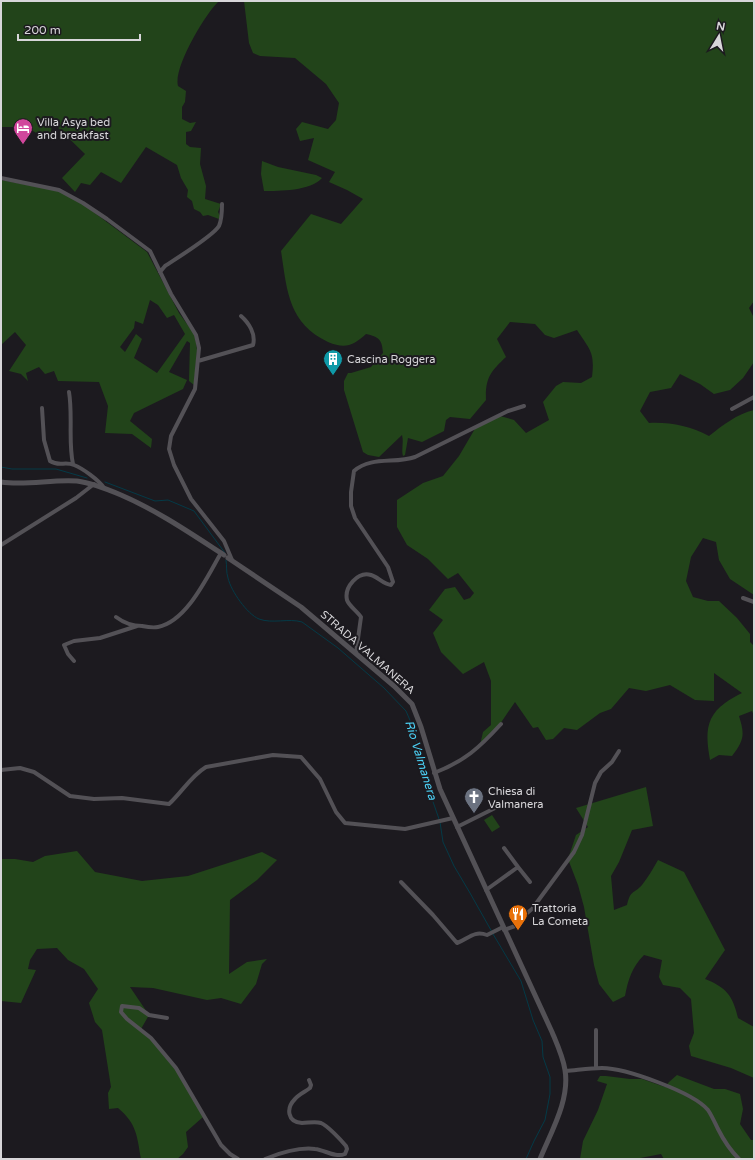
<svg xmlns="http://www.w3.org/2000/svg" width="755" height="1160" font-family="'Varela Round',sans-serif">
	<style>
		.green { fill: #22441a; fill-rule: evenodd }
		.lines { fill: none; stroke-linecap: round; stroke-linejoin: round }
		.stream { stroke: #043a47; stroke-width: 1 }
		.minor { stroke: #535156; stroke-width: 4 }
		.tertiary { stroke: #535156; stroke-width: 5 }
		.labels { text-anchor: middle; stroke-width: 4; stroke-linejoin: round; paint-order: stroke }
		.poi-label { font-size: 11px; fill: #d7d6d9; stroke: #1c1a1f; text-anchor: start }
		.street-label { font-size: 11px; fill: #d7d6d9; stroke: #1c1a1f }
		.water-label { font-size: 12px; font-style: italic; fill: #4bd0f4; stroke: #1c1a1f }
	</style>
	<rect width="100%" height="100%" fill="#1c1a1f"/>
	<path class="green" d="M1,1H219C205,14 173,68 178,86L186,91L185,102L182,107V119L190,123L196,122L191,131L186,132V144L190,147L201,148L200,164L206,186L205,199L221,204L218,212L220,216L219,219L208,215L203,216L200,212L194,209L192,201L187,197L188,190L181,178L177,165L146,147L121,183L101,172L90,185L81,183L75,192L62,178L85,154L52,122L51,132L38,134L26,127H1Z
		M244,1H754V301L749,308L753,316H754V362L743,378L730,390L714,394L700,384L680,374L671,388L650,392L640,411L649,423C670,422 690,426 709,436C723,425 737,414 754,410V595L730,579L719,560L716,542L703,538L691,557L686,581L693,597L708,601H719L737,618L750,634V642L754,646V716L752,711L739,716C745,735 744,740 732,756L719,755L710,760C706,737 704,718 725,703C730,699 736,696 742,693L714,673V701L695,700L670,685L646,691L629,688L611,709L600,713L577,730L564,728L553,739L546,740L538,727L533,728L515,702L500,724L480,745L483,732L491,725V681L484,662L463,674L441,652L433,633L443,620L429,610L445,589L455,587L464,600L470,598L474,593L458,573L448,579L428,559L407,545L397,527V500L423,483L443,476L459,456L476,427L500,416L514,420L526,433L549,420L543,402L556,386L563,382L581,383L592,377C595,352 590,350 577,330L554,338L545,335L535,324L510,322L497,339L506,357C491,371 485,378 486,400L470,419L450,417L446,420L444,431L422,442L408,438L405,455L403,456C401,450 404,442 402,435L379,457L368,455L363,452L344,390V381L348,373H351L371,367L383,353C382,339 379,337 366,334C353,346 345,349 328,342C288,323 287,290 281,251L311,214L341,224L363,199L347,190L329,182L335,172L308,160L314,138L300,141L296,129L302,122L328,129L336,120L339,103L326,84L295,58L260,56L253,53L249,43Z
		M262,161L278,167L316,175L322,178C311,191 279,191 264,191L261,174Z
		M1,180L59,191L84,205L147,252L179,313L195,335L197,350L194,385L189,381L190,343L187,341L169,372L187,380L183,389L134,413L130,421L152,439L151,448L132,434L105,433L108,406L99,382L58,381L54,371L45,374L39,367L26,373L28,381L21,374L9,371L26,345L15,332L1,345ZM150,300L158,305L167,318L174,315L185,334L157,373L134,358L142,339L136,334L125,352L120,347L134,328L135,321L143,324Z
		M646,787L653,826L632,830L619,862L611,876L614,910L627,905C631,889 633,895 642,885C648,877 653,869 658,860L684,872L725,950L705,979C726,987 733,996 738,1018L754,1027V1078L731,1068L691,1056L689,1046L694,1033L691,999L680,988L663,985L659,977L662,960L644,955C632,967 628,980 625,996L613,1002L599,984L594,965L584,907L578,885L568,859L576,835L588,827L576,808Z
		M492,815L500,827L492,832L484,820Z
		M77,851L95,872L142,881L188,876L262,852L277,860L257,880L230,900L229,974L247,962L267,959L262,964L256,984L241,1004L221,998L207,1000L153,988L130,987L149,1015L141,1029L176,1068L203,1117L186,1132L188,1147L183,1154L177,1159H141C137,1136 137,1124 118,1108L109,1109L108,1093L111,1087L102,1030L95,1022L89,1003L98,989L84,969L68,960L57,948L37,949L30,960L28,969L36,970L21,1003L1,1001V859H15L33,862L45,856Z
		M677,1075L714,1089H725L740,1094L743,1109L740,1124L751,1140H754V1159H664L661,1154L635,1159H580L583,1141L598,1110L607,1084L597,1081L600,1076H606L630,1079H642L665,1087L669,1082Z"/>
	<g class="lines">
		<path class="stream" d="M1,467L12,469H56L87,478
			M105,482L155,501L168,500L194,511L225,553
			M226,560C227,566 226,572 228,578C231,591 247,614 259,619C272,624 289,618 302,622L338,648L384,688L406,711L412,725L420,752L422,770L439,819
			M440,822L443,842L454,866L470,893L492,932
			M493,934L521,981L533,1020L542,1041L543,1057L550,1077V1094L545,1120L534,1141L526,1159"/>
		<path class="minor" d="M1,178L59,190L83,203L107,219L150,251L171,294L196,335L199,348L195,389L171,436L169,449L174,465L191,499L224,541L232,560
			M160,272L165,266C177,258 213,236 219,226C222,219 222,211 222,204
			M198,361L253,345C256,334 249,323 241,316
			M69,392C73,416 68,442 73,464
			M42,408L44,440L50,461C59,467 65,461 74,465C82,468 99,480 104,488
			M732,409L754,397
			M1,545L76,498L94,484
			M743,598L754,602
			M116,617C124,623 133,626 142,626C147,627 153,628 158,627C187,621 207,577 221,553
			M356,653L361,617C357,611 349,606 347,600C344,587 358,571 371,575C378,577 383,584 391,585L393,582L388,567L355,518L351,506V492L354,471C371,456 395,464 415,457L508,411L524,406
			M74,661L68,654L64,645L74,641L100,638L137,626
			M1,770L20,768L34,772L70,796L94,799L122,798L169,804C182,792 191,776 206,767L273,755L301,757L320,779L336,812L345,823L405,829L453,818
			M434,773C465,761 479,748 501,724
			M457,827L503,804
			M518,867L530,882
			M401,882L433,915L457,943C468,939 474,930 487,935L503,927
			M486,890L518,867L504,848
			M504,930L515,926L520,919L532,909L574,852L582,835L595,783L601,772L612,762L619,751
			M167,1018L149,1015L139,1008L122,1006L121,1012L127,1019L151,1038L176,1068L221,1145L230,1154L238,1159
			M596,1030V1068
			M566,1071C578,1070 590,1068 602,1068C625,1068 693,1092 708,1110C712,1116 715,1123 718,1129C723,1139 731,1151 739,1159
			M265,1159C280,1153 299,1147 315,1149C325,1150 335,1158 345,1154L347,1149L346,1146C341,1140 328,1126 321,1123C315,1121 308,1123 302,1123C287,1122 286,1108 295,1099C299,1094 305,1092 310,1088L311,1085L309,1080"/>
		<path class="tertiary" d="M1,482C26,486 52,479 77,481C92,483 107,489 121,495C158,511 190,533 224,555
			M228,558L301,607L394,686L412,704L421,727L440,789L552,1032C557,1044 563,1057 565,1070C570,1100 551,1132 540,1159"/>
	</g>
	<defs>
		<symbol id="hotel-pin" viewBox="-11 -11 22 30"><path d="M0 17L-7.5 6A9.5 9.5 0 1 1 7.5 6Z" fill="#d1479c" stroke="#1c1a1f"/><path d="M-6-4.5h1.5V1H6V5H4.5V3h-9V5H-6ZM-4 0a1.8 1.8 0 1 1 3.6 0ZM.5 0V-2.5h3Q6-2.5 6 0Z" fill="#fff"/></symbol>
		<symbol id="building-pin" viewBox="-11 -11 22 30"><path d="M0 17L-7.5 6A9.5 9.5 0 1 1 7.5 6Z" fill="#0f9aa8" stroke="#1c1a1f"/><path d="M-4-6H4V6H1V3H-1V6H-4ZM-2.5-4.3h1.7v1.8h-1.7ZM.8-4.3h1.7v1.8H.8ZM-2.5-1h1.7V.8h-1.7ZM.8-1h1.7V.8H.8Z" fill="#fff"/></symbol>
		<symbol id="church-pin" viewBox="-11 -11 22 30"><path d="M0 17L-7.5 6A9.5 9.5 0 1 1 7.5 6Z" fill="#6b7280" stroke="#1c1a1f"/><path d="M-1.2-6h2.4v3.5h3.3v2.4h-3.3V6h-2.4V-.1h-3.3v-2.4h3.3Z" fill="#fff"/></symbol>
		<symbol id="restaurant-pin" viewBox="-11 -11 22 30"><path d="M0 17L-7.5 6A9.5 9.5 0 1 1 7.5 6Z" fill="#e8710a" stroke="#1c1a1f"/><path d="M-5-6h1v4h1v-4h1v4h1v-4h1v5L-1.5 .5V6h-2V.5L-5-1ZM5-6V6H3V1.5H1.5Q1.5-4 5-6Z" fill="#fff"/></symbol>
	</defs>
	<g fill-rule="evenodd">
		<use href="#hotel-pin" x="12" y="117" width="22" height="30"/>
		<use href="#building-pin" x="322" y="348" width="22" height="30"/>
		<use href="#church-pin" x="463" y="786" width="22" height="30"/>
		<use href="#restaurant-pin" x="507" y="903" width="22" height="30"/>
	</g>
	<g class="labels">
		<g class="poi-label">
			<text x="37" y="126">Villa Asya bed<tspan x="37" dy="13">and breakfast</tspan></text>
			<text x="347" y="363">Cascina Roggera</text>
			<text x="488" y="795">Chiesa di<tspan x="488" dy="13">Valmanera</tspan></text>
			<text x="532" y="912">Trattoria<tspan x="532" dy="13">La Cometa</tspan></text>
		</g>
		<g class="street-label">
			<text transform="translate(368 652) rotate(41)" y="4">STRADA VALMANERA</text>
		</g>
		<g class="water-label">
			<text transform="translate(421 760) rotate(73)" y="4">Rio Valmanera</text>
		</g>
	</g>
	<rect width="755" height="1160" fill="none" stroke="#d7d6d9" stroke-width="4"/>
	<g transform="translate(719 36) rotate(10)" stroke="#1c1a1f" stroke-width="3" paint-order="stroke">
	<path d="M0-3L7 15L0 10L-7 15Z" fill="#d7d6d9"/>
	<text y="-6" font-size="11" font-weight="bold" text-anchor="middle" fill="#d7d6d9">N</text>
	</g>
	<path d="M18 34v6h122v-6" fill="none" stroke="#d7d6d9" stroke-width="2"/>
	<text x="24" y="34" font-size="12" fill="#d7d6d9" stroke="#1c1a1f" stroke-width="3" paint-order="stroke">200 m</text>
</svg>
